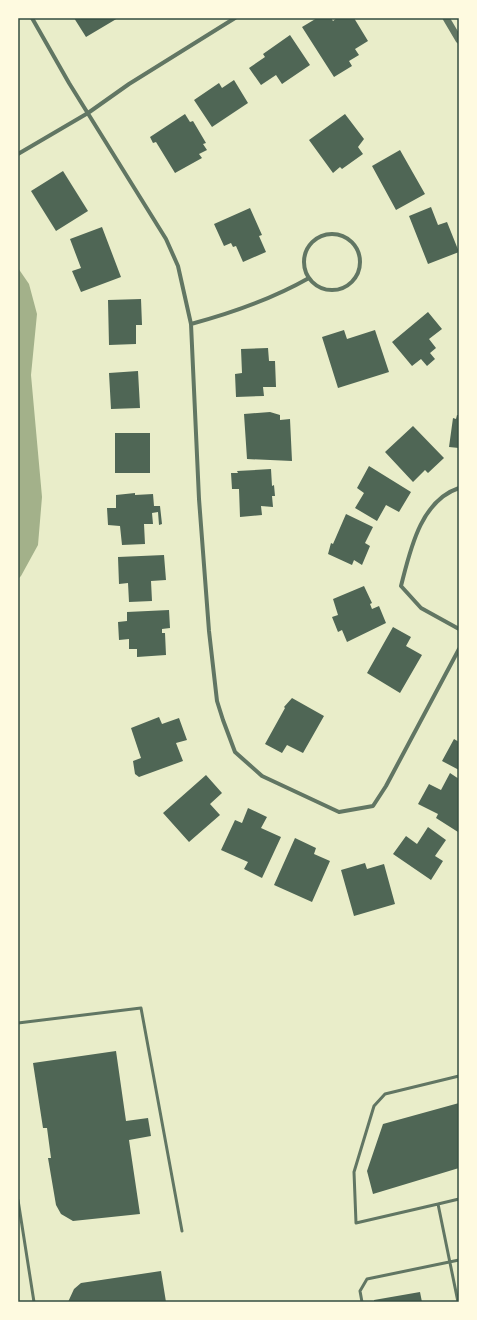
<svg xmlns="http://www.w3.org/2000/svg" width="477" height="1320" font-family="Jost,sans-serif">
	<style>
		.water { fill: #a3b18a }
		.building { fill: #4f6655 }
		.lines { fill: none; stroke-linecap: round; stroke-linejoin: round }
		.service { stroke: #617663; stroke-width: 3 }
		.minor { stroke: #617663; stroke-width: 4 }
		.tertiary { stroke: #617663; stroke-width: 7 }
		.neatline { fill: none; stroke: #344e41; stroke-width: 1.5 }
	</style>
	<rect width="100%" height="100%" fill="#e9edc9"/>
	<path class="water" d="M18,268L29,284L37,314L31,375L42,497L38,545L21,576L18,579Z"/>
	<path class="building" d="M74,18H118L86,37Z
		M317,18H331L333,21L337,18H354L368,41L355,49L359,55L349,61L352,66L334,77L302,27Z
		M290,35L310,65L282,84L276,75L261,85L249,68L265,57L263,54Z
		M234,80L248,103L212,127L194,100L219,83L222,88Z
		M185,114L190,122L193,121L206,143L203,144L207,150L199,154L202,158L175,173L156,142L153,143L150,137Z
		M345,114L364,139L358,147L363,154L342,169L340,167L333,173L309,140Z
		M400,150L425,194L396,210L372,166Z
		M63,171L88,211L56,231L31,191Z
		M431,207L438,225L447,222L459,252L428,264L409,216Z
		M250,208L262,235L259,236L266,252L243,262L236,246L233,247L231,243L224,246L214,224Z
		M102,227L121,277L81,292L72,271L81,268L70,239Z
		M141,299L142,325H136V344L109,345L108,300Z
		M428,312L442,329L429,339L436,348L430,353L435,359L427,366L421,359L412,366L392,342Z
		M344,330L347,339L375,330L389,372L338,388L322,337Z
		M268,348L269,361H275L276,387H263L264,396L236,397L235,374L242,373L241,349Z
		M138,371L140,408L111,409L109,373Z
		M270,412L280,415V420L290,419L292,461L247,459L244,414Z
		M457,415H459V448L449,447L453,418L456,419Z
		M413,426L444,458L428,473L425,470L413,482L385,452Z
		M115,433H150V473H115Z
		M369,466L411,492L399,512L386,505L377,521L355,508L364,493L357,488Z
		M271,469L272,486L274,485L275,496H272L273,507L261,506L262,515L240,517L239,489H232L231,473H238L237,471Z
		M135,493V495L153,494L154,506H160L162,524L159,525L158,512L152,513L153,524H144L145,544L122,545L120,526L108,525L107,508H116V495Z
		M346,514L373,527L365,543L370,546L362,565L354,560L352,565L328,554L331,543L333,544Z
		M164,555L166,580L151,581L152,601L129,602L128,583L119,584L118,557Z
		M364,586L372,603L370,604L372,609L379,606L386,623L347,642L342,630L338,632L332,617L338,615L333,599Z
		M169,610L170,628L162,629V633H165L166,655L137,657V649H129V639L119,640L118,622L127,621V612Z
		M393,627L411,637L406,646L422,655L400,693L367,673Z
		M292,698L324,716L303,753L287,745L282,753L265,744L285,708L284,707Z
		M159,717L162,724L179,718L187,740L176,743L183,761L139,777L135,774L133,761L141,758L131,728Z
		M454,739L459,742V770L442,761Z
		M450,773L459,779L458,832L436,818L438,814L418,804L429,784L441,790Z
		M206,775L222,793L210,804L220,815L189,842L163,813Z
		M248,808L267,817L261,828L281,837L262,878L244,869L248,862L221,850L235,820L242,823Z
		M428,827L446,840L435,856L443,861L431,880L393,854L406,836L417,844Z
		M295,838L316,848L314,854L330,861L312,902L274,885Z
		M365,863L367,869L384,864L395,904L354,916L341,870Z
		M116,1051L126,1121L148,1118L151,1136L129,1140L140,1214L73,1221L61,1214L56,1205L48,1158H51L47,1128H43L33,1063Z
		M459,1103V1168L373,1194L367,1171L383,1124Z
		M161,1271L166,1302H68L74,1289L81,1283Z
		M420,1292L422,1302H374V1300Z"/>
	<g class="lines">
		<path class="service" d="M18,1023L141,1008L182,1231
			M18,1200L34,1302
			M438,1204L356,1223L354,1172L374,1106L385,1094L459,1076
			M362,1302L360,1291L367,1279L459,1260
			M458,1302L438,1204L459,1199"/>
		<path class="minor" d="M32,18L69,83L166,239L178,266L191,324L199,499L209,631L217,701L223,720L235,752L262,776L339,812L373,806L386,786L459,649
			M18,154L88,113L129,84L235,18
			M304 262a28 28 0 1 1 56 0a28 28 0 1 1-56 0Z
			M191,324C232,313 272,299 309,278
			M459,488C420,501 410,551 401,586L421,608L459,629"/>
		<path class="tertiary" d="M446,18L459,40"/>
	</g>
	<rect width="477" height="1320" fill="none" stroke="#fefae0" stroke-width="38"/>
	<rect x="19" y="19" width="439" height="1282" class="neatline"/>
</svg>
